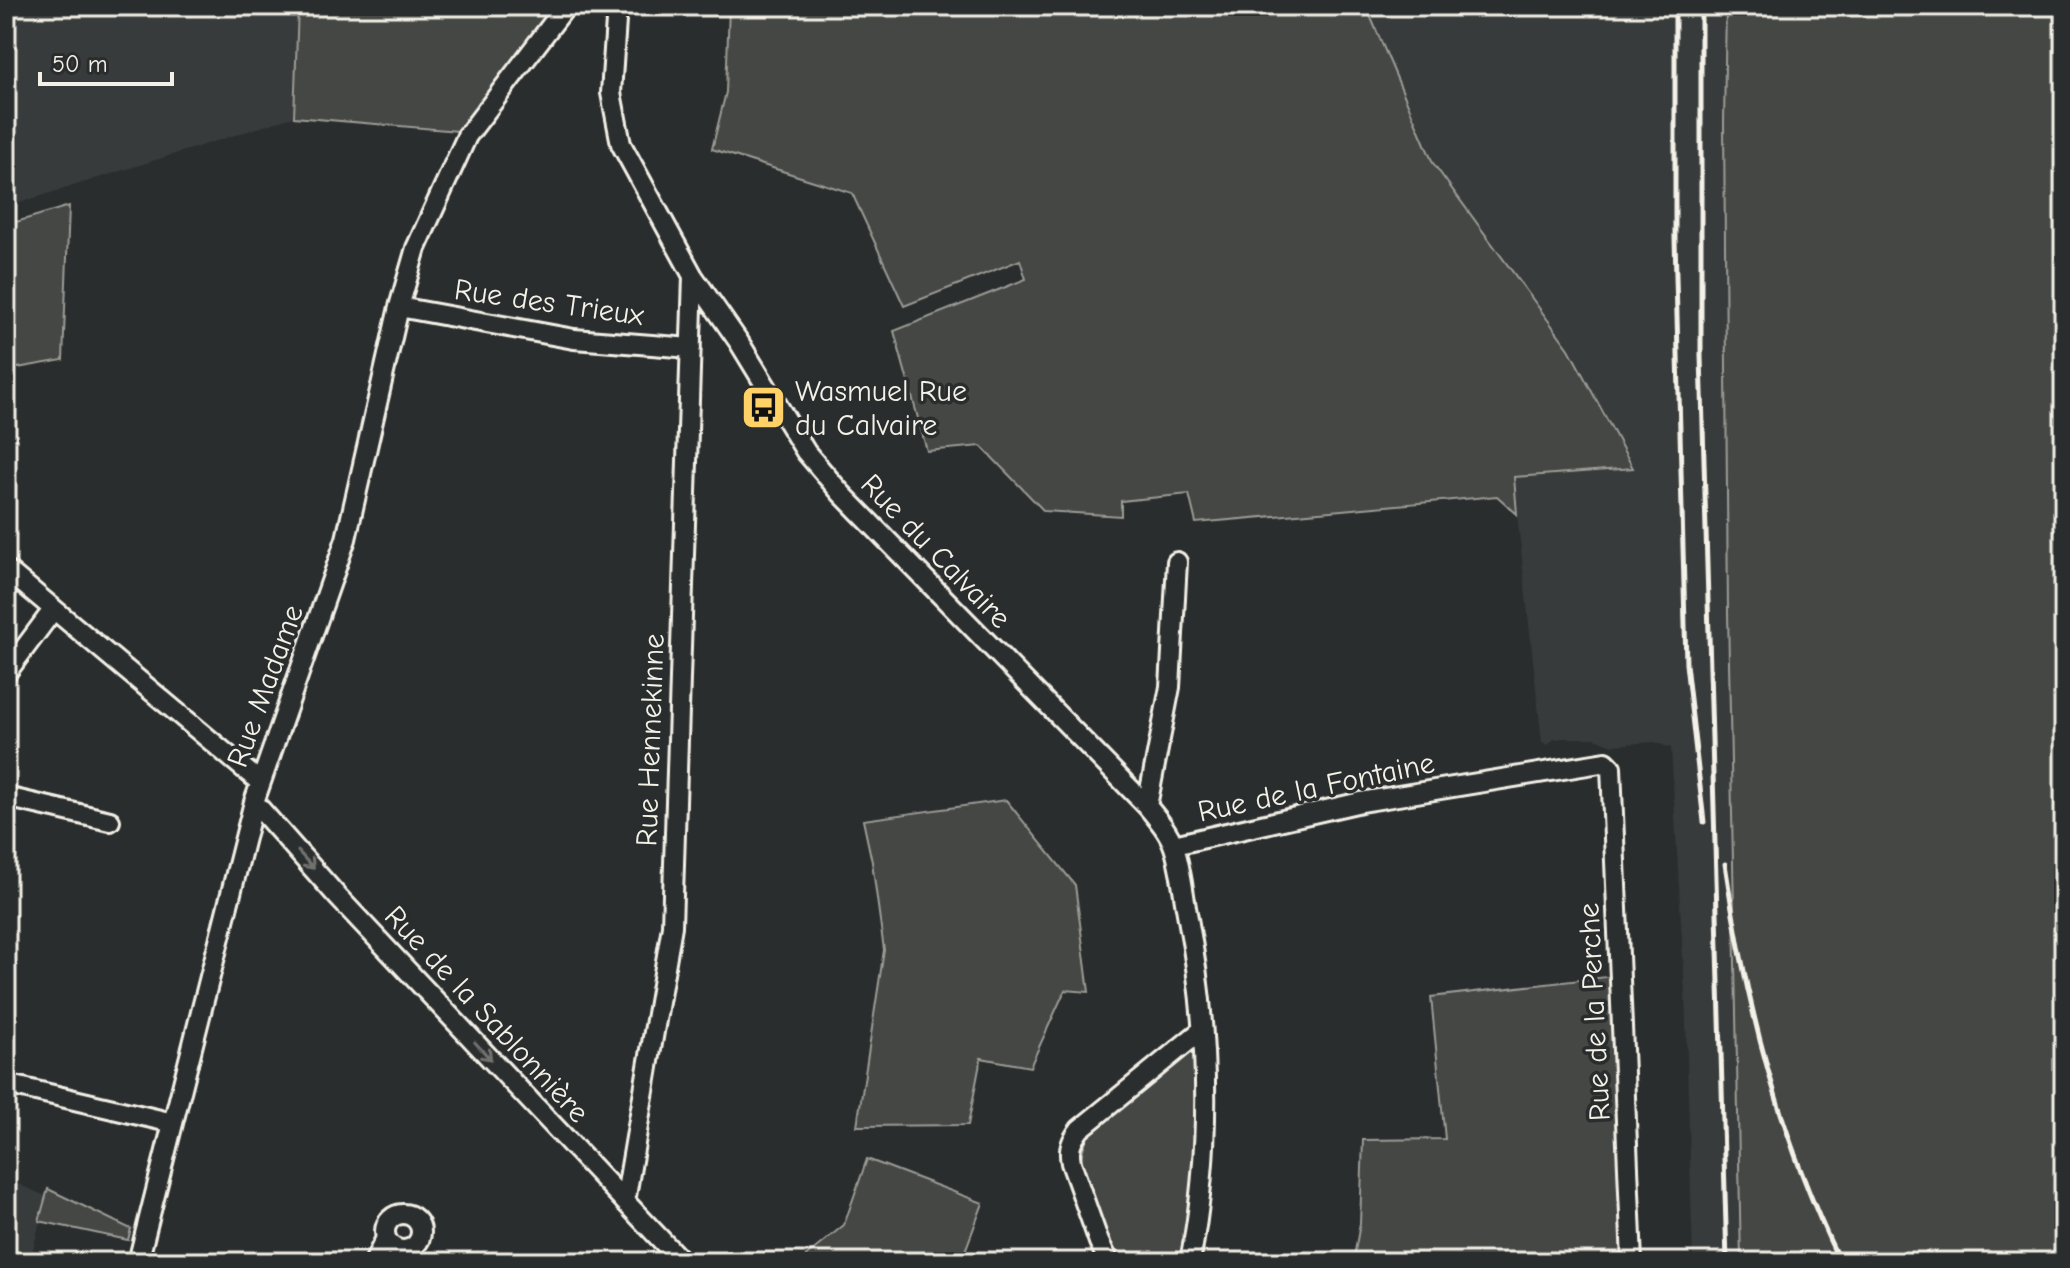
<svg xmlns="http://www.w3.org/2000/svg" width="2070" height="1268" font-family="'Comic Neue',sans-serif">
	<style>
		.built { fill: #373a3a }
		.green { fill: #444645; stroke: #9c9c96; stroke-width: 2 }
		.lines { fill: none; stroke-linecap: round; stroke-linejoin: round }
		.street-casing { stroke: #f4f1e8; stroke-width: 24 }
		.street { stroke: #2a2d2e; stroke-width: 18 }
		.rail { stroke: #f4f1e8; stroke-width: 5 }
		.oneway { stroke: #71726f }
		.labels { text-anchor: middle; stroke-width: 7; stroke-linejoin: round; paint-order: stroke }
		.street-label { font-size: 30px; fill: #f4f1e8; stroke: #2a2d2e }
		.poi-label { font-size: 30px; fill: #f4f1e8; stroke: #2a2d2e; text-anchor: start }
	</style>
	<rect width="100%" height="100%" fill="#2a2d2e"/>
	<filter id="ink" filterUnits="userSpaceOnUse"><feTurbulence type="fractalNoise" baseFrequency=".0125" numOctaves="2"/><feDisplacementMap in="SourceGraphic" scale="16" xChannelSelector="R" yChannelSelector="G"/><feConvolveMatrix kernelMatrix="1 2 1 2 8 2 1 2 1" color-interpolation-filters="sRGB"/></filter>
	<g filter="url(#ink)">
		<path class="built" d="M6,6H298L293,117L6,207Z
			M1366,6H1726L1724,123L1728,613L1741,1262H1693L1685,992L1671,748L1654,742L1613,745L1595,738H1565L1554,739L1548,745L1542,743L1513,477L1633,467L1566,345L1433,163Z
			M6,1179L46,1196L30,1262H6Z"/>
		<path class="green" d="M298,6H556L458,131L294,117Z
			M729,6H1366L1433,163L1569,349L1633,468L1514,477L1517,514L1497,496L1196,523L1189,494L1121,501V516L1044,511L981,446L927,451L894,331L1026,279L1020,260L904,306L852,193L712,149L726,92Z
			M1726,6H2064V1262H1741L1728,613L1724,123Z
			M69,206L63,360L6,370V225Z
			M1006,800L1075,885L1089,992L1065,990L1030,1067L981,1058L968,1125L857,1126L884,950L872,862L863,820Z
			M1615,976L1622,1262H1353L1360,1224L1363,1140L1445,1139L1431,997Z
			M1188,1052H1196V1173L1184,1262H1118C1105,1235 1087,1194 1082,1164C1080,1153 1085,1143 1089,1133Z
			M867,1159L983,1203L961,1262H799L844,1225Z
			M48,1189L131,1229L128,1240L39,1221Z"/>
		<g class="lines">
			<defs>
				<path id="street" d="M617,6L611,93L621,144L693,276L739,342L806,452L841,493L1147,806C1157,818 1169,832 1174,847C1181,868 1183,892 1187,913C1209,1028 1212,1147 1190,1262
					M399,307L574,339L691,348
					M6,569L260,782
					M6,673L53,610
					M6,797L110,821
					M254,802L338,897L682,1262
					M1147,806L1170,687L1177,562
					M1174,845L1361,802L1606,762L1611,767L1632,1262
					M6,1084L173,1123
					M625,1202L672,926L693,276
					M385 1232a18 18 0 1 1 36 0a18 18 0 1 1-36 0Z
					M138,1262L254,802L346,539L399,307L416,248L467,136L566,6
					M374,1262L386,1238
					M1109,1262L1099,1242L1071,1163C1068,1149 1071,1141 1080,1129L1202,1030"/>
			</defs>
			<use href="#street" class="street-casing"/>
			<use href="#street" class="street"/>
			<path class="rail" d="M1675,6V238L1686,664L1704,822
				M1701,6V356L1727,1262
				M1725,864C1745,1001 1779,1137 1840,1262"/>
		</g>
		<defs><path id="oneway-shaft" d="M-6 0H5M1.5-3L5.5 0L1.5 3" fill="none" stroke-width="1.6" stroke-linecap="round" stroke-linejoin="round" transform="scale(2)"/></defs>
		<g class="oneway">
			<use href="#oneway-shaft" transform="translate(306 860) rotate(48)"/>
			<use href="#oneway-shaft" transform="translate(483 1051) rotate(47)"/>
		</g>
	</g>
	<defs>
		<symbol id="bus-square" viewBox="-11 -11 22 22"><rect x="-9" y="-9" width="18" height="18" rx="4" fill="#ffd166" stroke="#2a2d2e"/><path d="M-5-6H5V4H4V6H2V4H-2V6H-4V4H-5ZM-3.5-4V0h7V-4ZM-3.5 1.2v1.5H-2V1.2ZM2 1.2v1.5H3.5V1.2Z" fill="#111"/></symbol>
	</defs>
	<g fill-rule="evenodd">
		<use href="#bus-square" x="738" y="382" width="51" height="51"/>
	</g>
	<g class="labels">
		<g class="street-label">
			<text transform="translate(549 302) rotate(8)" y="10">Rue des Trieux</text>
			<text transform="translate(936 551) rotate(46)" y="10">Rue du Calvaire</text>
			<text transform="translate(265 686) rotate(-70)" y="10">Rue Madame</text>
			<text transform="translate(650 740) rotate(-88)" y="10">Rue Hennekinne</text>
			<text transform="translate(1316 787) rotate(-12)" y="10">Rue de la Fontaine</text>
			<text transform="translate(1594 1012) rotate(-93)" y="10">Rue de la Perche</text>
			<text transform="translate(487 1014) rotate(47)" y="10">Rue de la Sablonnière</text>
		</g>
		<g class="poi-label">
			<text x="795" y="401">Wasmuel Rue<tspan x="795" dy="34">du Calvaire</tspan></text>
		</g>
	</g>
	<rect width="2070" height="1268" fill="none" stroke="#2a2d2e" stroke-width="32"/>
	<rect x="16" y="16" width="2038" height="1236" fill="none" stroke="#f4f1e8" stroke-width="3" filter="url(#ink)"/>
	<path d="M40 72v12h132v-12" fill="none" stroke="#f4f1e8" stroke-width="4"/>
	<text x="52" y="72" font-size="24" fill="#f4f1e8" stroke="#2a2d2e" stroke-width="6" paint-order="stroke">50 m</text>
</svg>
